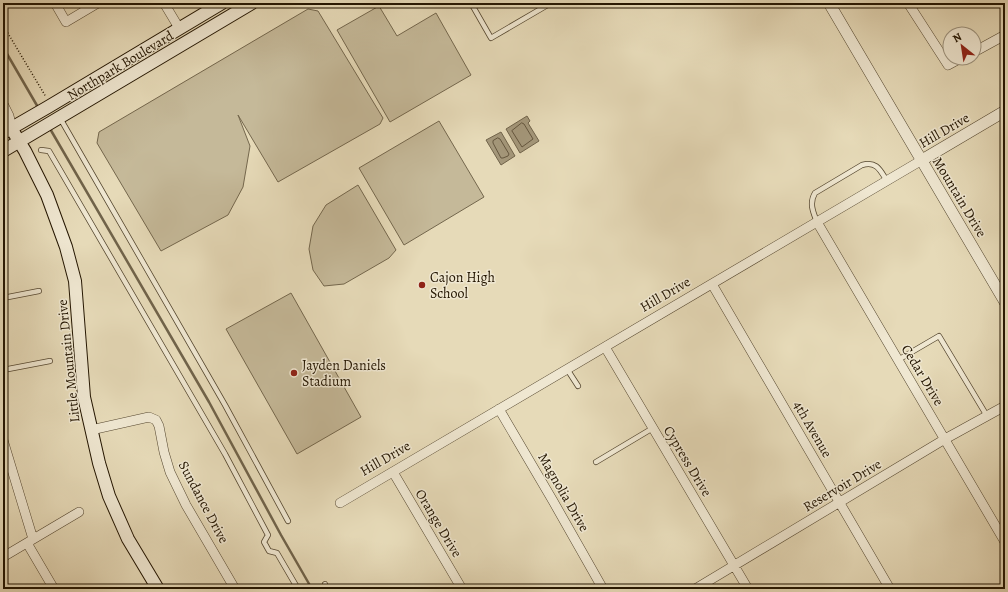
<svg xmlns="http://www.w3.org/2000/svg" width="1008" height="592" font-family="Alegreya,serif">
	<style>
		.green { fill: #c5b999; stroke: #74674d }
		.water { fill: #a4977a; stroke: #70634a }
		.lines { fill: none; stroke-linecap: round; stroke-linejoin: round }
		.shore { stroke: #64563e; stroke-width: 1 }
		.stream { stroke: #70634a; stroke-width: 2.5 }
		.service-casing { stroke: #54462f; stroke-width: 6 }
		.minor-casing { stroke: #54462f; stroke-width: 10 }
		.tertiary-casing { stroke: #54462f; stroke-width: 12 }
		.secondary-casing { stroke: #231501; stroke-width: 14 }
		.path { stroke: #231501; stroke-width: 1.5; stroke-dasharray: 1 2; stroke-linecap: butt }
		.service { stroke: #efe7d1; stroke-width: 4.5 }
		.minor { stroke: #efe7d1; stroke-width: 9 }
		.tertiary { stroke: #efe7d1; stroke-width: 11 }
		.secondary { stroke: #efe7d1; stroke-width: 12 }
		.poi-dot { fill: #8f2418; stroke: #efe7d1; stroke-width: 1.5 }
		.labels { text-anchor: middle; stroke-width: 3; stroke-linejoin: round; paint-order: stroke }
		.street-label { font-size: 14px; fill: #231501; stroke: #efe7d1 }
		.poi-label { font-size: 14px; fill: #231501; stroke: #efe7d1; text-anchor: start }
	</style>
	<rect width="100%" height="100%" fill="#e6dab8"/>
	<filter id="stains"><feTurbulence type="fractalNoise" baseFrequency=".005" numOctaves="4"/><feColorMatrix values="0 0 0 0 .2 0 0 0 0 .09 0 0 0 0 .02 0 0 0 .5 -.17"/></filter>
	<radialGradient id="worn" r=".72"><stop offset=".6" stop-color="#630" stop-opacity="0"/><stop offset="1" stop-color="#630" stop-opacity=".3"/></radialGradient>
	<path class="green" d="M379,6L397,36L436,13L471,75L390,122L337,30Z
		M308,9L318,11L383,118L380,124L278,182L238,115L250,146L243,187L228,215L161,251L97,143L99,132Z
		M439,121L484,197L404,245L359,168Z
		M358,185L396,250L389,258L344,284L324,286L313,270L309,249L313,226L326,205Z
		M291,293L361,417L297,454L226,329Z"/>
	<path class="water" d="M527,116L530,121L528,123L539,141L520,153L506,129Z
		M501,132L515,156L501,165L486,140Z"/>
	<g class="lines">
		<path class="shore" d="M522,123L524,124L533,139L522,147L512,131Z
			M498,138L500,139L509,154L508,156L503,158H501L493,143V141Z"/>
		<path class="stream" d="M3,47L39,109
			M49,127L209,402L281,535L312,589"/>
		<defs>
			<path id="service" d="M471,3L491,38L551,3
				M60,118L225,405L288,521
				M41,150L49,151L225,454L268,535L264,542L269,551L277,553L298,589
				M817,222C813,212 809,203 815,193L862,165C877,161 880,170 887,181
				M3,298L39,291
				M898,360L939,336L987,416
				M567,369L578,386
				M3,370L50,361
				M596,462L653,428
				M325,584L327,589"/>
			<path id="minor" d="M55,3L66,22L98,3
				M164,3L179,28
				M908,3L948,65L961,58
				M974,52L1005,35
				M817,222L1005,542
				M712,284L890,589
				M605,347L748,589
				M499,409L553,501L603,589
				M91,430L149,417L156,420L159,426L164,452L170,472L186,505L235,589
				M3,440L33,539
				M393,472L462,589
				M340,503L922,160
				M27,543L54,589
				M3,557L79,512
				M695,589L945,439L1005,406"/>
			<path id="tertiary" d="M829,3L1005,302
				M3,106L8,116L11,128
				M922,160L1005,111"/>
			<path id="secondary" d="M11,128L25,151L47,195L66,247L75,281L84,397L99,463L109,496L128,539L158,589
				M3,133L48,107L222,3
				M3,151L252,3"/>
		</defs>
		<use href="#service" class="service-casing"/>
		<use href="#minor" class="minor-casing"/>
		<use href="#tertiary" class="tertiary-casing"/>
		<use href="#secondary" class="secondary-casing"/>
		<path class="path" d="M3,25L46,97"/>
		<use href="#service" class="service"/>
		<use href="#minor" class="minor"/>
		<use href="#tertiary" class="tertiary"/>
		<use href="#secondary" class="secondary"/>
	</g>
	<g class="poi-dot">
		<circle cx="422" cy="285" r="4"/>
		<circle cx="294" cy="373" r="4"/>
	</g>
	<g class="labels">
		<g class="street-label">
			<text transform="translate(120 65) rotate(-31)" y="5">Northpark Boulevard</text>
			<text transform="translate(944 130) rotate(-30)" y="5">Hill Drive</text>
			<text transform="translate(960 197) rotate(59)" y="5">Mountain Drive</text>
			<text transform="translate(665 294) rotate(-30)" y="5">Hill Drive</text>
			<text transform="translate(68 361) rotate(-96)" y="5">Little Mountain Drive</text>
			<text transform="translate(923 375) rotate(59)" y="5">Cedar Drive</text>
			<text transform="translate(813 429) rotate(60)" y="5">4th Avenue</text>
			<text transform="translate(385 458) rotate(-30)" y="5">Hill Drive</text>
			<text transform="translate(688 461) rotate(59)" y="5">Cypress Drive</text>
			<text transform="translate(842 485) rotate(-31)" y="5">Reservoir Drive</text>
			<text transform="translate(564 492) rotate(60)" y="5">Magnolia Drive</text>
			<text transform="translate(204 502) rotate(62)" y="5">Sundance Drive</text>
			<text transform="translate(439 523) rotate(59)" y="5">Orange Drive</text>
		</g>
		<g class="poi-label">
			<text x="430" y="282">Cajon High<tspan x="430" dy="16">School</tspan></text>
			<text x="302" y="370">Jayden Daniels<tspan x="302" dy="16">Stadium</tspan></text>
		</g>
	</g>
	<rect width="1008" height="592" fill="none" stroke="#e6dab8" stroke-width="16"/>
	<rect x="4" y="4" width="1000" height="584" fill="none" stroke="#231501" stroke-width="2"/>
	<rect x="8" y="8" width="992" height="576" fill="none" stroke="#231501"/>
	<g transform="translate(962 46) rotate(330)"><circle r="19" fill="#efe7d1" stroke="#9d937e"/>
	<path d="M0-3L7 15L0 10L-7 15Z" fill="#8f2418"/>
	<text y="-6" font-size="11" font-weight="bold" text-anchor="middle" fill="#231501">N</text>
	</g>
	<rect width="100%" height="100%" filter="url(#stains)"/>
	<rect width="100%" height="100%" fill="url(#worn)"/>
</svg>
